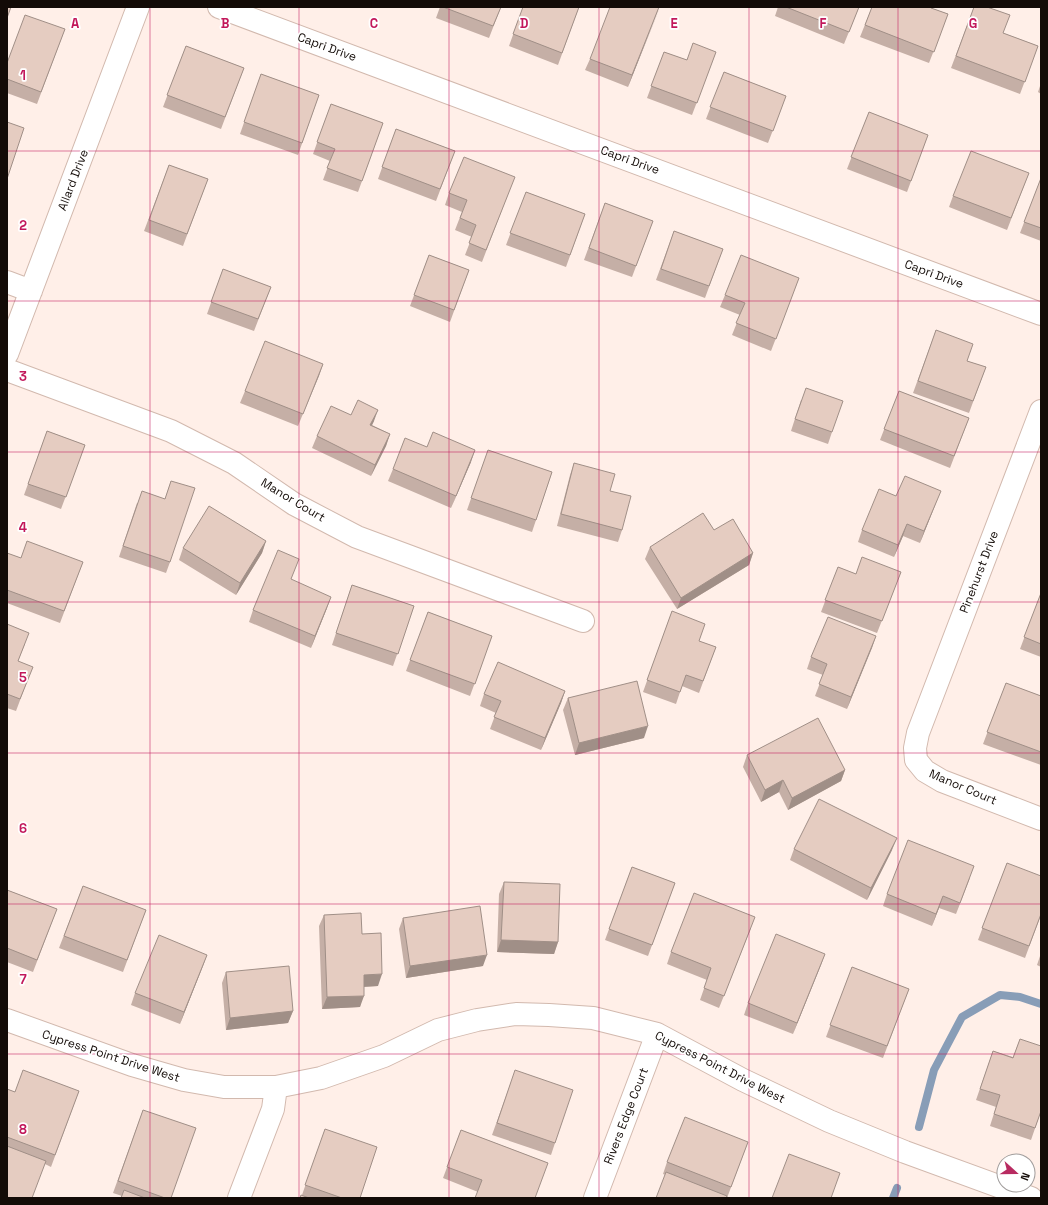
<svg xmlns="http://www.w3.org/2000/svg" width="1048" height="1205" font-family="'Space Grotesk',sans-serif">
	<style>
		.lines { fill: none; stroke-linecap: round; stroke-linejoin: round }
		.stream { stroke: #889db7; stroke-width: 8 }
		.minor-casing { stroke: #d2b9ae; stroke-width: 24 }
		.minor { stroke: #fff; stroke-width: 22 }
		.wall { fill: #c5afa6 }
		.shaded-wall { fill: #a08f87 }
		.building { fill: #e5ccc1; stroke: #a08f87 }
		.grid { fill: none; stroke: #c2185b; stroke-width: 1; stroke-opacity: 0.55 }
		.labels { text-anchor: middle; stroke-width: 3.5; stroke-linejoin: round; paint-order: stroke }
		.street-label { font-size: 12px; fill: #130b07; stroke: #fff }
		.grid-label { font-size: 13px; text-anchor: middle; font-weight: bold; fill: #c2185b; stroke: #fff; stroke-width: 3.5; stroke-linejoin: round; paint-order: stroke }
	</style>
	<rect width="100%" height="100%" fill="#ffefe8"/>
	<g class="lines">
		<path class="stream" d="M919,1127L934,1070L962,1017L1000,995L1020,997L1041,1004
			M893,1198L897,1188"/>
		<defs>
			<path id="minor" d="M219,7L1041,314
				M7,282L31,291
				M7,354L138,7
				M7,370L171,431L234,463L294,504L357,537L583,621
				M1041,411L918,733L915,748L916,760L925,771L942,781L1041,819
				M7,1020L132,1065L184,1080L224,1087H276L321,1078L384,1056L438,1030L477,1020L516,1014L549,1015L593,1018L657,1034L743,1080L829,1121L905,1152L1031,1198
				M239,1198L273,1109L276,1087
				M595,1198L657,1034"/>
		</defs>
		<use href="#minor" class="minor-casing"/>
		<use href="#minor" class="minor"/>
	</g>
	<path class="wall" d="M440,7H501L489,38L436,18Z
		M523,7H579L558,65L509,46Z
		M778,7H859L844,44L775,16Z
		M872,7L931,8L948,14L929,63L860,37Z
		M974,7L1003,33L1038,46L1020,94L951,68Z
		M658,10L628,87L585,70L590,59Z
		M65,29L37,104L7,93V63Z
		M186,46L244,68L221,129L163,107Z
		M664,52L687,60L716,52L692,115L647,98Z
		M724,72L786,96L768,143L706,119Z
		M261,74L319,95L298,155L240,134Z
		M1041,83V94L1038,92Z
		M331,104L383,123L358,192L323,180L330,161L313,154Z
		M869,112L928,135L907,192L847,169Z
		M396,129L455,151L436,201L378,179Z
		M169,165L208,179L183,246L144,231Z
		M1029,173L1007,230L949,207L953,196Z
		M1041,178V241L1020,233Z
		M510,189L482,262L465,255L472,237L455,230L462,212L445,205L449,193Z
		M526,192L585,214L566,267L506,245Z
		M605,203L653,221L632,277L584,260Z
		M674,231L723,249L705,298L656,280Z
		M429,255L469,270L450,322L410,306Z
		M223,269L271,287L254,331L207,314Z
		M799,278L771,351L732,335L740,315L720,307L725,295Z
		M936,330L967,361L986,367L969,413L913,393Z
		M323,364L298,426L240,403L245,391Z
		M899,391L969,418L950,468L880,440Z
		M801,400L832,432L828,444L791,431Z
		M351,415L374,421L372,425L390,434L386,446L371,476L312,448L317,436Z
		M47,431L85,445L61,509L24,495Z
		M427,447L471,462L451,508L388,481L393,469Z
		M488,450L552,472L532,532L467,510Z
		M574,463L610,491L622,530L618,542L557,526L570,475Z
		M171,481L170,562L166,573L119,557L137,503L165,499Z
		M896,496L936,503L920,543L903,536L894,557L858,542L862,530Z
		M714,530L753,553L749,565L677,609L645,559L650,547Z
		M266,541L262,553L236,595L179,560L183,548Z
		M7,553L21,558L83,562L60,623L7,603Z
		M838,567L856,574L901,572L877,633L821,612Z
		M291,579L327,608L311,648L249,622L253,610Z
		M352,585L414,606L393,666L332,645Z
		M1041,593V657L1020,649Z
		M672,611L699,641L716,647L699,693L682,686L676,704L643,692Z
		M428,612L492,636L470,696L406,671Z
		M7,624L25,644L18,661L28,679L16,711L7,708Z
		M876,636L847,709L815,696L823,675L807,669L811,657Z
		M1006,683L1041,696V765L983,744Z
		M565,691L561,703L541,750L490,729L496,713L480,706L484,694Z
		M568,698L644,738L575,755L563,710Z
		M747,755L845,770L841,781L788,810L779,792L761,802L743,767Z
		M794,849L892,850L867,900L790,860Z
		M1007,863L1041,915L1025,958L978,940Z
		M632,867L675,883L648,956L605,940Z
		M970,878L956,914L939,908L932,926L883,906L887,894Z
		M504,882L558,942L554,954L497,952L499,894Z
		M83,886L146,910L123,972L59,948Z
		M7,890L57,909L33,972L7,962Z
		M324,915L362,934L378,986L364,987L360,1007L322,1009L319,926Z
		M403,918L483,966L406,978L399,929Z
		M751,928L719,1008L700,1000L707,980L667,964L671,952Z
		M1041,953V967L1037,965Z
		M825,954L793,1034L744,1015L748,1003Z
		M207,955L180,1024L131,1005L135,993Z
		M852,967L909,989L883,1058L826,1037Z
		M226,972L293,1011L288,1023L226,1030L222,983Z
		M1020,1039L1041,1111L1031,1140L990,1126L996,1107L976,1100L993,1051L1013,1057Z
		M511,1082L555,1143L551,1155L492,1135Z
		M7,1089L15,1092L79,1091L51,1167L45,1164L7,1198Z
		M143,1110L171,1198H121L122,1196L113,1193Z
		M325,1129L360,1198H300L302,1195Z
		M461,1130L548,1163L478,1192L443,1178Z
		M748,1142L727,1198L663,1174L667,1162Z"/>
	<path class="shaded-wall" d="M660,7L628,87L632,75Z
		M323,364L319,376L298,426L303,414Z
		M378,410L374,421L366,437L370,425Z
		M390,434L386,446L371,476L375,465Z
		M475,450L471,462L451,508L456,496Z
		M941,491L936,503L920,543L924,531Z
		M907,524L903,536L894,557L898,545Z
		M266,541L262,553L236,595L240,583Z
		M753,553L749,565L677,609L681,598Z
		M331,597L327,608L311,648L315,636Z
		M876,636L872,648L847,709L851,697Z
		M565,691L561,703L541,750L545,738Z
		M648,726L644,738L575,755L579,743Z
		M845,770L841,781L788,810L792,798Z
		M783,780L779,792L761,802L765,790Z
		M897,838L892,850L867,900L871,888Z
		M943,896L939,908L932,926L936,914Z
		M501,940L558,942L554,954L497,952Z
		M825,954L821,965L793,1034L797,1023Z
		M207,955L203,966L180,1024L184,1012Z
		M487,955L483,966L406,978L410,966Z
		M382,974L378,986L359,987L364,975Z
		M364,996L360,1007L322,1009L327,997Z
		M293,1011L288,1023L226,1030L230,1018Z"/>
	<path class="building" d="M7,7H11L7,18Z
		M443,7H501L493,26Z
		M523,7H579L562,53L513,34Z
		M610,7H659L632,75L590,59Z
		M786,7H859L849,32Z
		M872,7H931V8L948,14L934,52L865,25Z
		M974,7H987L1010,15L1003,33L1038,46L1025,82L956,56Z
		M25,15L65,29L41,92L7,79V63Z
		M693,43L716,52L697,103L651,86L664,52L687,60Z
		M186,46L244,68L225,117L167,95Z
		M724,72L786,96L773,131L710,107Z
		M261,74L319,95L302,143L244,122Z
		M331,104L383,123L362,181L327,168L335,149L317,142Z
		M869,112L928,135L911,181L851,157Z
		M7,122L24,128L7,179Z
		M396,129L455,151L440,189L382,167Z
		M971,151L1029,173L1011,218L953,196Z
		M464,157L515,177L486,250L469,243L476,225L460,218L467,200L449,193Z
		M169,165L208,179L187,234L149,220Z
		M1041,178V228L1024,222Z
		M526,192L585,214L570,255L510,233Z
		M605,203L653,221L636,266L589,248Z
		M674,231L723,249L709,286L661,269Z
		M429,255L469,270L454,310L414,295Z
		M741,255L799,278L776,339L736,323L745,303L725,295Z
		M223,269L271,287L258,319L211,302Z
		M936,330L973,344L967,361L986,367L973,401L918,381Z
		M265,341L323,364L303,414L245,391Z
		M806,388L843,401L832,432L795,419Z
		M899,391L969,418L954,456L884,429Z
		M358,400L378,410L370,425L390,434L375,465L317,436L331,406L351,415Z
		M47,431L85,445L66,497L28,484Z
		M433,432L475,450L456,496L393,469L405,438L427,447Z
		M488,450L552,472L536,520L471,498Z
		M574,463L615,474L610,491L631,496L622,530L561,514Z
		M905,476L941,491L924,531L907,524L898,545L862,530L879,489L896,496Z
		M171,481L195,488L170,562L123,546L142,491L165,499Z
		M209,506L266,541L240,583L183,548Z
		M703,513L714,530L733,519L753,553L681,598L650,547Z
		M27,541L83,562L64,611L7,590V553L21,558Z
		M278,550L299,559L291,579L331,597L315,636L253,610Z
		M862,557L901,572L882,621L825,600L838,567L856,574Z
		M352,585L414,606L398,654L336,633Z
		M1041,593V644L1024,637Z
		M672,611L705,624L699,641L716,647L703,681L686,675L680,692L647,680Z
		M428,612L492,636L475,684L410,660Z
		M828,617L876,636L851,697L819,684L827,664L811,657Z
		M7,624L29,633L18,661L33,667L20,699L7,694Z
		M498,662L565,691L545,738L494,717L501,701L484,694Z
		M637,681L648,726L579,743L568,698Z
		M1006,683L1041,696V752L987,732Z
		M818,718L845,770L792,798L783,780L765,790L747,755Z
		M819,799L897,838L871,888L794,849Z
		M908,840L974,866L960,903L943,896L936,914L887,894Z
		M1007,863L1041,876V914L1029,946L982,928Z
		M632,867L675,883L652,945L609,929Z
		M504,882L560,884L558,942L501,940Z
		M83,886L146,910L127,960L64,936Z
		M7,890L57,909L37,960L7,948Z
		M694,893L755,917L724,996L704,988L711,968L671,952Z
		M480,906L487,955L410,966L403,918Z
		M361,913L362,934L381,933L382,974L364,975V996L327,997L324,915Z
		M776,934L825,954L797,1023L748,1003Z
		M159,935L207,955L184,1012L135,993Z
		M289,966L293,1011L230,1018L226,972Z
		M852,967L909,989L887,1046L830,1025Z
		M1020,1039L1041,1046V1111L1035,1128L994,1114L1000,1095L980,1089L993,1051L1013,1058Z
		M23,1070L79,1091L55,1155L7,1137V1089L15,1092Z
		M515,1070L573,1090L555,1143L497,1123Z
		M143,1110L196,1128L171,1198H165L118,1181Z
		M685,1117L748,1142L731,1187L667,1162Z
		M325,1129L377,1147L360,1198H342L305,1185Z
		M461,1130L548,1163L535,1198H475L482,1180L447,1167Z
		M7,1146L46,1161L32,1198H7Z
		M789,1154L840,1173L831,1198H772Z
		M666,1172L727,1196L726,1198H656Z
		M124,1190L145,1198H121Z
		M301,1195L309,1198H300Z"/>
	<path class="grid" d="M150,7V1198M299,7V1198M449,7V1198M599,7V1198M749,7V1198M898,7V1198M7,151H1041M7,301H1041M7,452H1041M7,602H1041M7,753H1041M7,904H1041M7,1054H1041"/>
	<g class="labels">
		<g class="street-label">
			<text transform="translate(327 47) rotate(20)" y="4">Capri Drive</text>
			<text transform="translate(630 160) rotate(20)" y="4">Capri Drive</text>
			<text transform="translate(73 180) rotate(-69)" y="4">Allard Drive</text>
			<text transform="translate(934 274) rotate(20)" y="4">Capri Drive</text>
			<text transform="translate(293 500) rotate(31)" y="4">Manor Court</text>
			<text transform="translate(979 572) rotate(-69)" y="4">Pinehurst Drive</text>
			<text transform="translate(963 787) rotate(23)" y="4">Manor Court</text>
			<text transform="translate(111 1056) rotate(18)" y="4">Cypress Point Drive West</text>
			<text transform="translate(720 1067) rotate(27)" y="4">Cypress Point Drive West</text>
			<text transform="translate(626 1116) rotate(-69)" y="4">Rivers Edge Court</text>
		</g>
	</g>
	<g class="grid-label">
		<text x="75" y="28">A</text>
		<text x="225" y="28">B</text>
		<text x="374" y="28">C</text>
		<text x="524" y="28">D</text>
		<text x="674" y="28">E</text>
		<text x="823" y="28">F</text>
		<text x="973" y="28">G</text>
		<text x="23" y="80">1</text>
		<text x="23" y="230">2</text>
		<text x="23" y="381">3</text>
		<text x="23" y="532">4</text>
		<text x="23" y="682">5</text>
		<text x="23" y="833">6</text>
		<text x="23" y="984">7</text>
		<text x="23" y="1134">8</text>
	</g>
	<rect width="1048" height="1205" fill="none" stroke="#130b07" stroke-width="16"/>
	<g transform="translate(1016 1173) rotate(111)"><circle r="19" fill="#ffffff" stroke="#a19d9c"/>
	<path d="M0-3L7 15L0 10L-7 15Z" fill="#b82b61"/>
	<text y="-6" font-size="11" font-weight="bold" text-anchor="middle" fill="#130b07">N</text>
	</g>
</svg>
